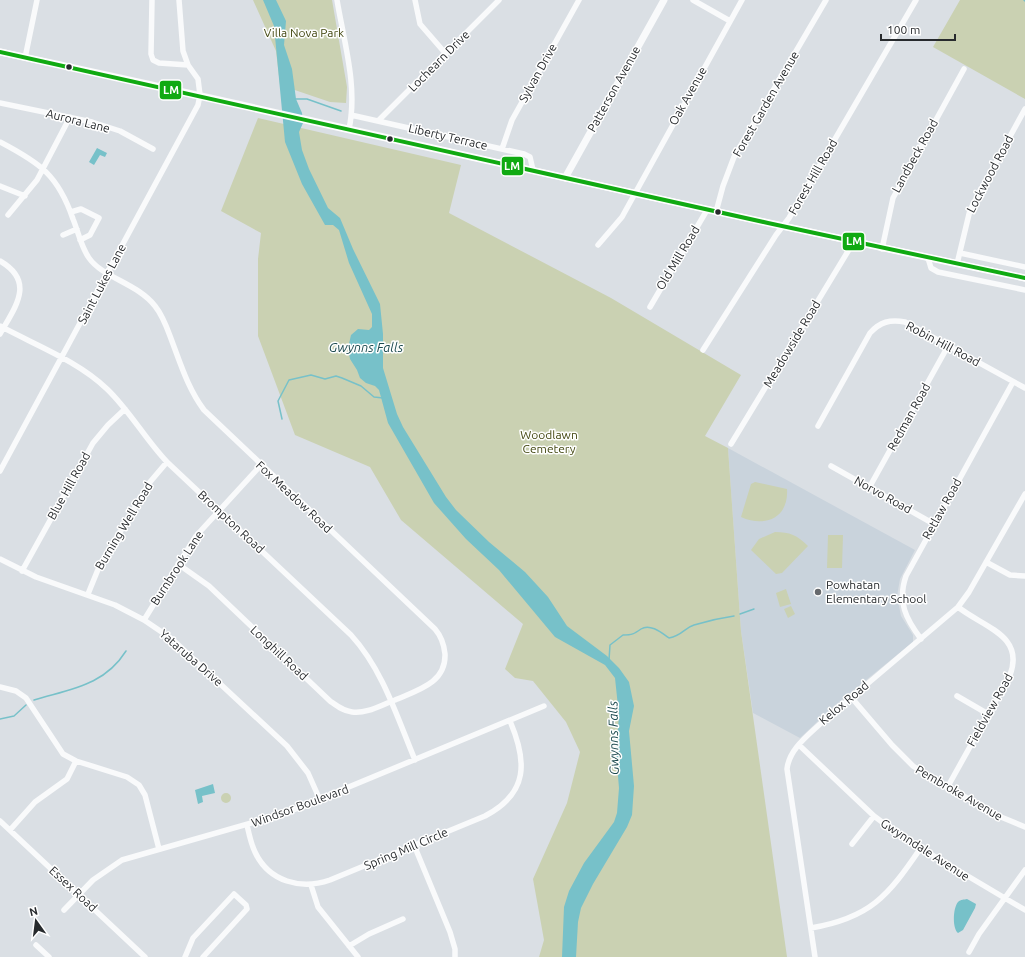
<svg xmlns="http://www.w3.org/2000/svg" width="1025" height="957" font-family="Ubuntu,sans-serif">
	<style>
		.built { fill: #c9d3dc }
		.green { fill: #cad1b2 }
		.water { fill: #77c1c9 }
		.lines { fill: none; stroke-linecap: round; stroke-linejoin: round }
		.stream { stroke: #77c1c9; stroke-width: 1.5 }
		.minor { stroke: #f9fafb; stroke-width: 5.5 }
		.major { stroke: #f9fafb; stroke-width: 7 }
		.bus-1-casing { stroke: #fff; stroke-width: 7 }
		.bus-1 { stroke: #10aa12; stroke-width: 4 }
		.bus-dot { fill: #272a2d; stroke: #fff; stroke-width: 1.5 }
		.poi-dot { fill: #66696d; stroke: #fff; stroke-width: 1.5 }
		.labels { text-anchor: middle; stroke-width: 3; stroke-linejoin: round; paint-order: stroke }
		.park-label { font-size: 12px; fill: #434811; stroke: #fff }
		.street-label { font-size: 12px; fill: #272a2d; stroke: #fff }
		.poi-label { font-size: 12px; fill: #272a2d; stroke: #fff; text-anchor: start }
		.water-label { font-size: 13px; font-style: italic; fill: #1b494e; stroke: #fff }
		.line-badge { stroke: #fff; stroke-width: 1.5 }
		.badge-label { font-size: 11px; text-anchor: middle; font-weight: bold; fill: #fff }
	</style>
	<rect width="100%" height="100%" fill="#dadfe4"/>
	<path class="built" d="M728,448L915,550L900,579L897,596L901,616L913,635V642L834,706L800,738L753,713L741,631Z"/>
	<path class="green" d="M253,0H332L347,87L346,103L330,102L280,85L276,51Z
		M960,0H1025V99L933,47Z
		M258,118L461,165L449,213L611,298L741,375L705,436L728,448L741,631L787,957H539L544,940L533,879L567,803L580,752L566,722L533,681L515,678L505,669L523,624L401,520L370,467L295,435L258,336V259L261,233L221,211Z
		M755,482L787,489C789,518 765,528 741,517L751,484Z
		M775,532C790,532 797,535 808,546L782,573L776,574L751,550L759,539Z
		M828,535H843L842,568H827Z
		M786,589L791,604L780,607L776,593Z
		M791,606L795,614L788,618L784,609Z
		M221 798a5 5 0 1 1 10 0a5 5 0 1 1-10 0Z"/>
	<path class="water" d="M263,0H276L286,21L284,45L292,69L296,99L302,113L303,123L299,132L302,150L309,169L328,208L340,218L353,249L380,304L383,334V368L397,414L403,427L446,497L456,510L489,542L525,572L548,597L567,626L607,656L619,668L629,682L634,706L629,731L634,786L632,815L627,827L593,884L581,908L578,922L576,957H562L564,907L569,891L584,863L614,822L617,813L619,788L616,752L619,716L615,678L605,665L555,637L499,570L466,539L434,503L388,423L379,390L375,386L366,383L360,378L357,370L350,359L348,348L351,335L358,329L369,330L372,327V314L349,263L339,230L333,225H325L302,184L285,142L274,26Z
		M97,148L107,153L105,157L100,155L94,165L89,162Z
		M213,784L215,793L202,796L203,802L198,804L195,790Z
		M967,899L976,904L975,908L963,930L958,933C952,928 953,908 958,902C961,899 964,900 967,899Z"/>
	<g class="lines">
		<path class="stream" d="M1024,0L1025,1
			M295,99H307L341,111
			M282,419L278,401L289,380L311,375L325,379L336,376L342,378L361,386L374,397L383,398
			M740,614L754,609
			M609,660L610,645L623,635C632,635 634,634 641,629C650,623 662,633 669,638C683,635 684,628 694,625C707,621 720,618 734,616
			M34,700C70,689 104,686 126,651
			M0,719L14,716L26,705"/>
		<path class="minor" d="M152,0L151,54L153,60L159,63L188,65
			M337,0C344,42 358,87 349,129
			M415,0L420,24L446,54
			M693,0L730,21
			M25,58L37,0
			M0,103L92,122L120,131L153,149
			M351,115L524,154L530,157L533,170
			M378,121L499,0
			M0,142C40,163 58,175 73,219C78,231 81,247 89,258C103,278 137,283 155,306C164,317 168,331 173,344C182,368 189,390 204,410L435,629C441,636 444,644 445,654C446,683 418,690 395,700C381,705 367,714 352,712C343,711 337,706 330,701L209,586L178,564
			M502,149L512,120L579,0
			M0,186L25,196
			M71,212L81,209L99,218L90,235L80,240
			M716,212L723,186L734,157L826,0
			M8,215L37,180L70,117
			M63,235L77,229
			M598,245L622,217L742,0
			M882,249L893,198L964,69
			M960,253L1025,267
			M928,258L931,268L938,272L1025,290
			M0,261C36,282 15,307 0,334
			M957,264L970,210L1025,109
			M650,307L707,210
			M0,326C35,345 78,361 107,389C130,411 145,439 167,462L351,635C383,670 397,717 415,760
			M703,350L776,235L789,218L916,0
			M818,426L870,333C880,322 890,319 905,322L1025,388
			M731,444L853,243
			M831,466L934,524
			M0,471L198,105L200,95L198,79L188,65L183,51L179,0
			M869,488L948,346
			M0,559L36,577L115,605L144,620L172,639L287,746L308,773L320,800
			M986,562L1010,575L1025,576
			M22,571L93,443L108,425L125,409
			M88,594L99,567L150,482L167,462
			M144,620L196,536L261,465
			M921,639C906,619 897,602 906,576L1013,382
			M0,687L16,691L26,698L63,754L76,761L127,777L139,785L145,795L159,849
			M957,696L988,714
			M851,697L892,745L913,766L933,779L1001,817L1025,827
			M799,745L874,816L902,837L1025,910
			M947,788L1010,675C1025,635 983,627 958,607
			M0,821L145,957
			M247,825C249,834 251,844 255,852C269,882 301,890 330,880L485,816C529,793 527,761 510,721
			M10,830L35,802L67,779L76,761
			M852,844L874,816
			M414,845L450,932L455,949V957
			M311,885L318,907L358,957
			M64,910L93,880L122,860L286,813L544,706
			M811,928C870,918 888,896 920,849
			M36,945L49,957
			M349,946L369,934L403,919
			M969,952L979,934L1025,870
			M185,957L193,938L234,894L246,905L247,909L203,957
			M815,957L787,769C789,750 806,737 820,724L958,607L969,592L1025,494"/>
		<path class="major" d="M0,52C342,125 682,207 1025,278
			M565,178L664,0"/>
		<defs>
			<path id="bus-1" d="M0,52L768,223L1025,278"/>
		</defs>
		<use href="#bus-1" class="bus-1-casing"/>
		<use href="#bus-1" class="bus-1"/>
	</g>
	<g class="bus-dot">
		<circle cx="69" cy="67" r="3.5"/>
		<circle cx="390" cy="139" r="3.5"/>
		<circle cx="718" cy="212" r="3.5"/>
	</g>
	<circle class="poi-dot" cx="818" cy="592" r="4"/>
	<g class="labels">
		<g class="park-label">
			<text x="304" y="37">Villa Nova Park</text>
			<text x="549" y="439">Woodlawn<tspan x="549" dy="14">Cemetery</tspan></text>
		</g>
		<g class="street-label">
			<text transform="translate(439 61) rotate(-45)" y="4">Lochearn Drive</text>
			<text transform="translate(538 73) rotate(-61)" y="4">Sylvan Drive</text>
			<text transform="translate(614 89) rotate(-61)" y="4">Patterson Avenue</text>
			<text transform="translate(688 96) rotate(-61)" y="4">Oak Avenue</text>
			<text transform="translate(766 104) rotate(-60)" y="4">Forest Garden Avenue</text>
			<text transform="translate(78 121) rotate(14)" y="4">Aurora Lane</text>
			<text transform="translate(448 137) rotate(13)" y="4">Liberty Terrace</text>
			<text transform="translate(915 156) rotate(-61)" y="4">Landbeck Road</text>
			<text transform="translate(990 174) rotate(-62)" y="4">Lockwood Road</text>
			<text transform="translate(813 177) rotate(-60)" y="4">Forest Hill Road</text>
			<text transform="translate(678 258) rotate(-59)" y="4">Old Mill Road</text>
			<text transform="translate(102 284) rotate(-62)" y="4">Saint Lukes Lane</text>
			<text transform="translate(792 344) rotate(-59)" y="4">Meadowside Road</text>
			<text transform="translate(943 344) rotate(28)" y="4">Robin Hill Road</text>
			<text transform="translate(909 417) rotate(-61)" y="4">Redman Road</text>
			<text transform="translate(69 486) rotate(-61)" y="4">Blue Hill Road</text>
			<text transform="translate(883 495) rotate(29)" y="4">Norvo Road</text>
			<text transform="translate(294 497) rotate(43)" y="4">Fox Meadow Road</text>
			<text transform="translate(942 509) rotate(-61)" y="4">Retlaw Road</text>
			<text transform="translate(231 522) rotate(43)" y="4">Brompton Road</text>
			<text transform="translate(124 526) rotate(-59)" y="4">Burning Well Road</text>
			<text transform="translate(177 568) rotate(-57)" y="4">Burnbrook Lane</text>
			<text transform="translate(279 653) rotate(43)" y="4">Longhill Road</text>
			<text transform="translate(191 658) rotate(41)" y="4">Yataruba Drive</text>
			<text transform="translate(844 703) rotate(-40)" y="4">Kelox Road</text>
			<text transform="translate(990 710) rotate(-61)" y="4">Fieldview Road</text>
			<text transform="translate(959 793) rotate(30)" y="4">Pembroke Avenue</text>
			<text transform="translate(300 806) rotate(-20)" y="4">Windsor Boulevard</text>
			<text transform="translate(406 849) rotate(-23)" y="4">Spring Mill Circle</text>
			<text transform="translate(925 850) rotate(33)" y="4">Gwynndale Avenue</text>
			<text transform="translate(73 889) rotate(43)" y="4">Essex Road</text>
		</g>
		<g class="poi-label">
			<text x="826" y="589">Powhatan<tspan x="826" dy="14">Elementary School</tspan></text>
		</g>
		<g class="water-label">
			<text x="366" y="352">Gwynns Falls</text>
			<text transform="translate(613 738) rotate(-91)" y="5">Gwynns Falls</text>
		</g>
	</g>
	<g class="line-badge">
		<rect x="159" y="80" width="23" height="20" rx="4" fill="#10aa12"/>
		<rect x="501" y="156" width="23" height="20" rx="4" fill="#10aa12"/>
		<rect x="842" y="232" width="23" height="19" rx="4" fill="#10aa12"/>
	</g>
	<g class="badge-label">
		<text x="171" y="94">LM</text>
		<text x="512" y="170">LM</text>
		<text x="854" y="245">LM</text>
	</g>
	<g transform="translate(36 921) rotate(346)" stroke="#ffffff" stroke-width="3" paint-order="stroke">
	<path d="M0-3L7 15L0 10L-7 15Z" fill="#272a2d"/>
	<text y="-6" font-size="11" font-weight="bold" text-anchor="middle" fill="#272a2d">N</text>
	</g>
	<path d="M881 34v6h74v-6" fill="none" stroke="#272a2d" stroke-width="2"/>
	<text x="887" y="34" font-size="12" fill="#272a2d" stroke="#ffffff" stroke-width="3" paint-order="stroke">100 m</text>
</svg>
